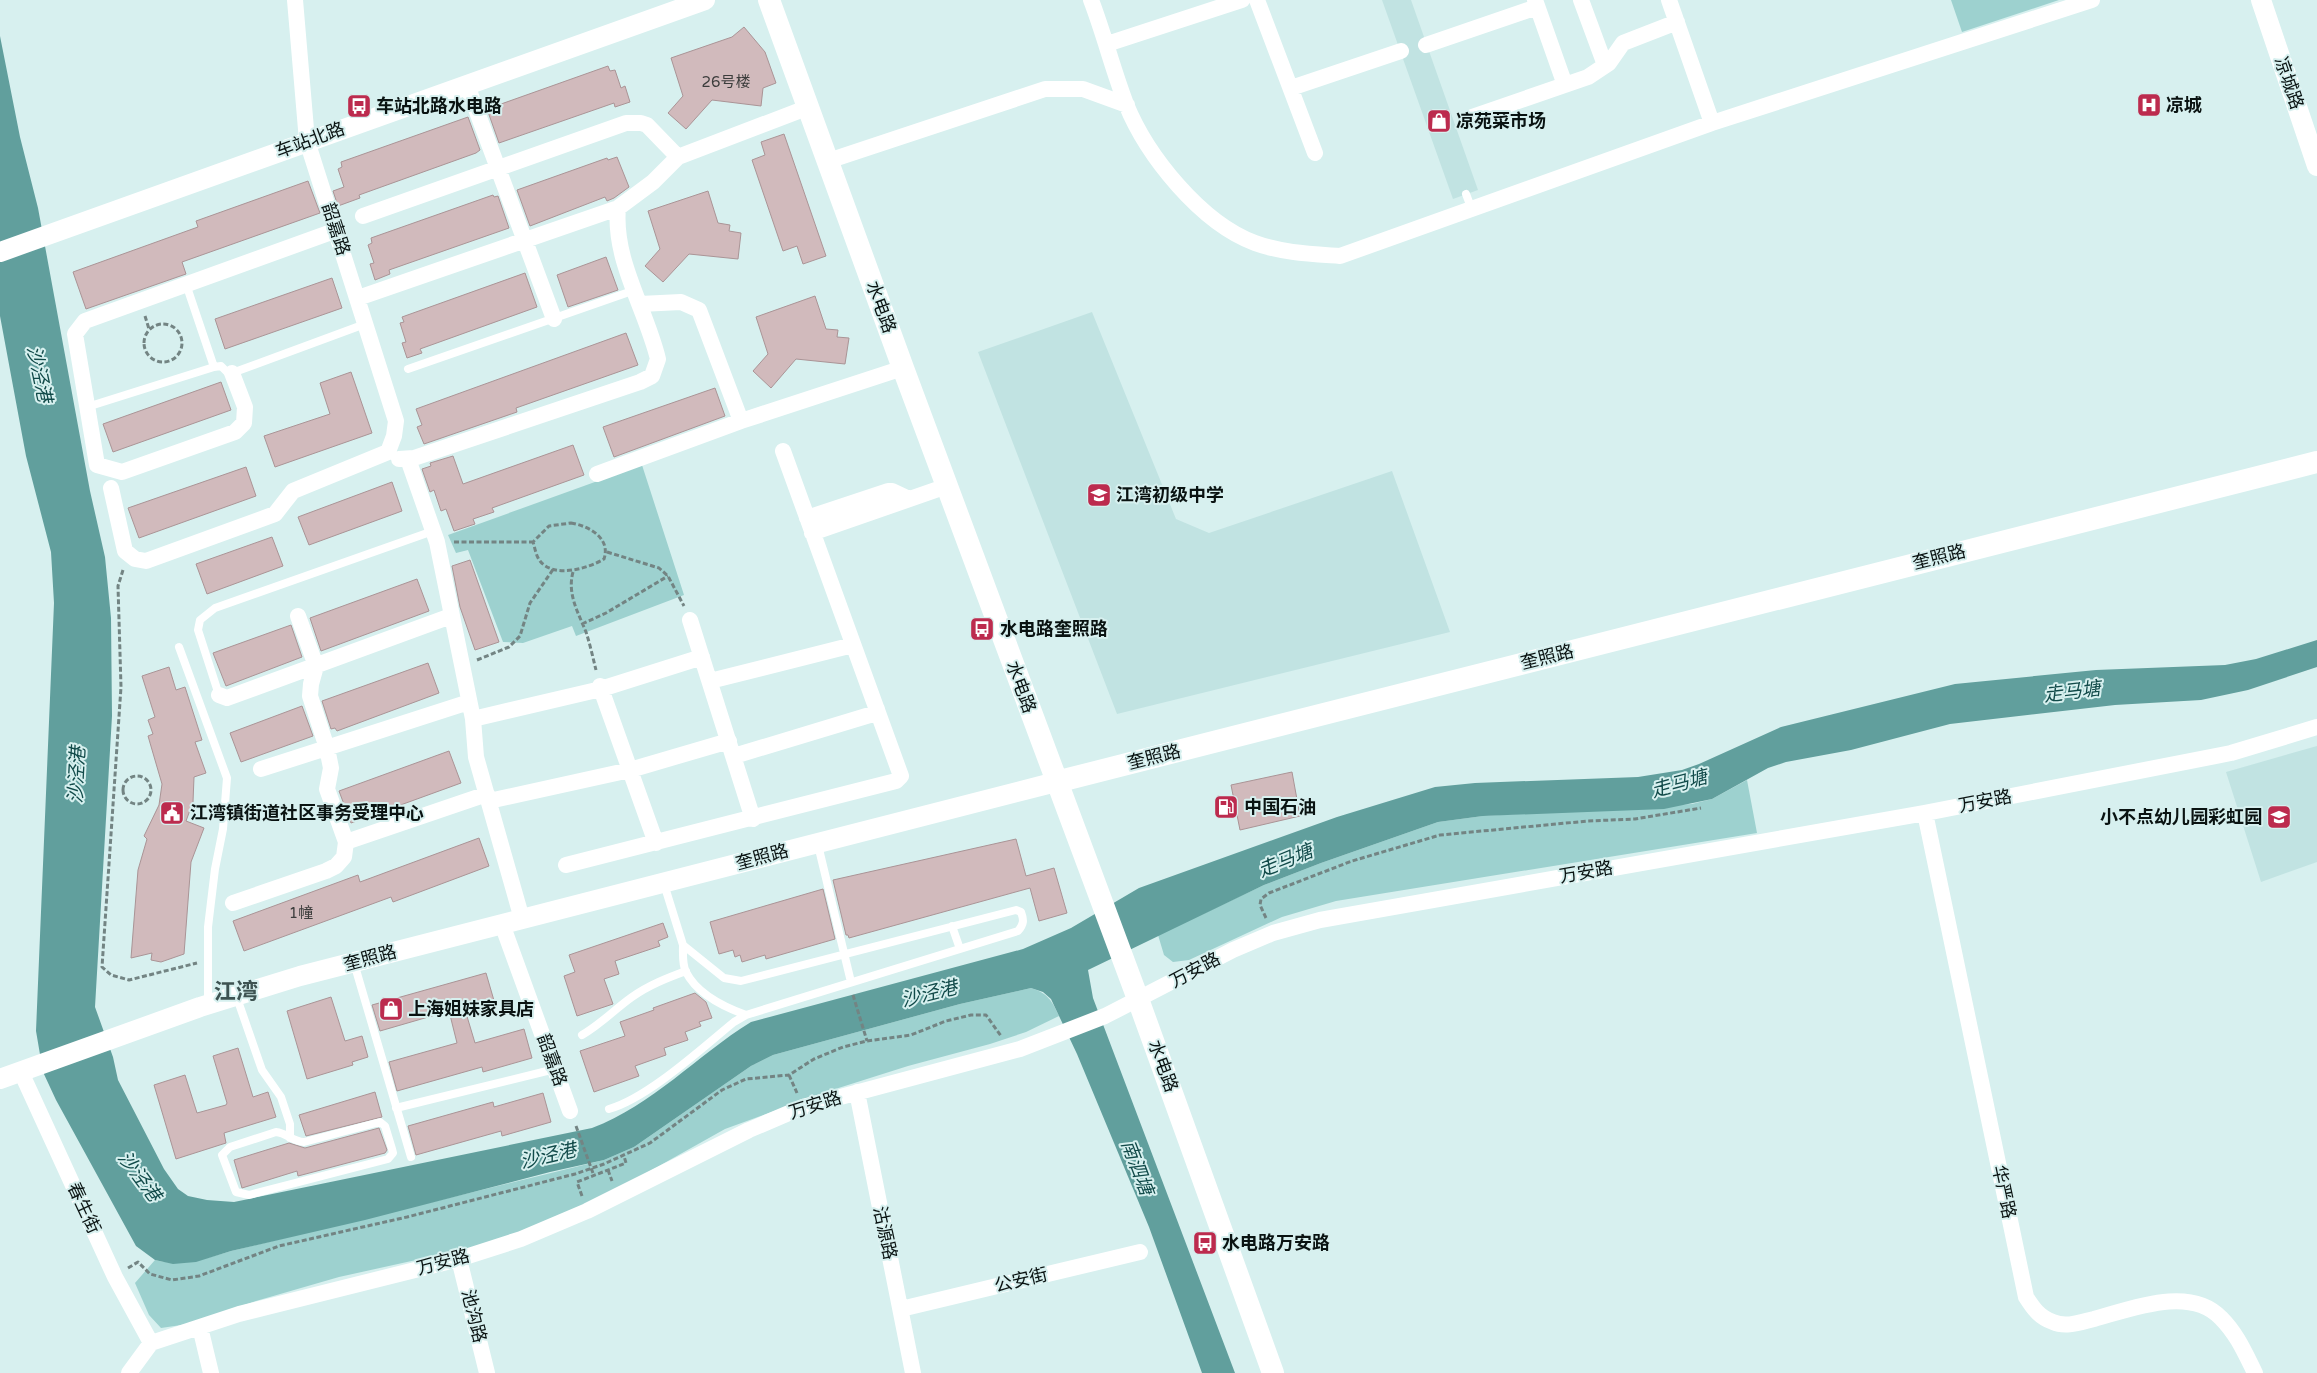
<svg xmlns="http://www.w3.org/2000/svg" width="2317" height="1373" font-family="'Varela Round','Noto Sans SC',sans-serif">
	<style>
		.built { fill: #c1e3e2 }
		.green { fill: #9dd1cf }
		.water { fill: #619f9d }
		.building { fill: #d1babc; stroke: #aa9496 }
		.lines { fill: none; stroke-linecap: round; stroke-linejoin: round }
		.path { stroke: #738483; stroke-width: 3; stroke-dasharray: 5 2.5; stroke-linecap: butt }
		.service { stroke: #fff; stroke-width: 8 }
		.minor { stroke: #fff; stroke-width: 16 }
		.tertiary { stroke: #fff; stroke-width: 20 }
		.secondary { stroke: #fff; stroke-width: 22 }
		.labels { text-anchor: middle; stroke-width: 4; stroke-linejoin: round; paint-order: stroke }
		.number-label { font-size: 15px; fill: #3c3d3c }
		.street-label { font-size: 18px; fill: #0a1312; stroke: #d7f0ef }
		.poi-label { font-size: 18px; font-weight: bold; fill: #0a1312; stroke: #d7f0ef; text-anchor: start }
		.water-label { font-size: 19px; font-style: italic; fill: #114a49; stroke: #d7f0ef }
		.district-label { font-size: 22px; font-weight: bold; fill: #3e5352; stroke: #d7f0ef }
	</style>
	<rect width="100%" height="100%" fill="#d7f0ef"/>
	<path class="built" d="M1382,0H1411L1478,190L1453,199Z
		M1092,312L1176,519L1209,533L1392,471L1450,632L1117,714L978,352Z
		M2317,746V862L2261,882L2226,772Z"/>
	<path class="green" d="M1951,0H2059L1962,32Z
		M642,465L684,595L576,636L572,626L523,643L503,642L468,550L456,553L448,535Z
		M1747,780L1757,833L1336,901L1282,917L1189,960L1173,962L1164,955L1158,935L1264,885L1321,863L1438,822L1483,816L1692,804L1712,799Z
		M1031,988C1047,993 1052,1000 1059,1016L1026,1032L990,1044L908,1066L829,1091L725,1129L625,1185L532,1229L484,1245L339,1277L256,1301L188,1324L161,1328L149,1315L135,1283L155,1260C182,1267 204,1259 231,1251L604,1160L634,1147L751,1066L773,1055L960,1004Z"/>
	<path class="water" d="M0,36L20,137L38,208L90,491L105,557L111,618L112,716L95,1007L113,1057L118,1080L164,1169L178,1189L188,1196L207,1200L234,1202L592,1128C653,1105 696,1056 751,1022L1023,949L1071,928L1139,888L1337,817L1435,787L1475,783L1638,777L1682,770L1699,764L1781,727L1955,684L2096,670L2225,665L2256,659L2317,640V667L2248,690L2201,700L2115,705L1950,724L1851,750L1786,762L1768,768L1712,799L1664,809L1483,816L1438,822L1321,863L1264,885L1088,970L1093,998L1235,1373H1202L1149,1227L1077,1054L1051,999L1043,992L1031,988L960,1004L773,1055L751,1066L634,1147L604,1160L550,1172L365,1220L231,1251L196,1262L173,1264L155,1260L136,1246L56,1100L43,1072L36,1031L54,603L51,552L26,456L0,316Z"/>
	<path class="building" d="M744,27L765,52L776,83L763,88L761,106L712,100L686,129L668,113L683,96L671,58L732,37Z
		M608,66L610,71L615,70L621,88L625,86L630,102L615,107L614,103L499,143L487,109Z
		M468,117L480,150L476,153L359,195L360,198L338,206L333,191L344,187L338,169L342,167L341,162Z
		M784,134L826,256L803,264L797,246L783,251L752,160L765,155L761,142Z
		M617,157L629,187L614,198L607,201L605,197L530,226L517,190L607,158L608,160Z
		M308,181L320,213L182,262L186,274L86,309L73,272L198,227L196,221Z
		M708,191L718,223L730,225L729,231L741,233L738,259L689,254L663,282L645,266L660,249L648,211Z
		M493,195L494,197L498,196L509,228L389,270L390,274L375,280L370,264L374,263L368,245L372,243L371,238Z
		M606,257L618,290L568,307L557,275Z
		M525,273L537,307L420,349L422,353L407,358L402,343L406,342L400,323L404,322L402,317Z
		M332,278L342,308L225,349L215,319Z
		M815,296L826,329L838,330L837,337L849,338L845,364L796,359L771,388L753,371L768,354L756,317Z
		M626,333L638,365L516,408L517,412L424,444L417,427L422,425L416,409Z
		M351,372L372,433L275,467L264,436L330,414L320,383Z
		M221,382L231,410L113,452L103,424Z
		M715,388L725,416L614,457L603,427Z
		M573,445L584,475L492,508L494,512L473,519L475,524L454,531L446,509L441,511L434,490L430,492L422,469L431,466L430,463L453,456L463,484Z
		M246,467L256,496L139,538L128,508Z
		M392,482L402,511L309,545L298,517Z
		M272,537L283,566L207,594L196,564Z
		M470,560L499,642L475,650L460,607L452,566Z
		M417,579L429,611L321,651L310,618Z
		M291,625L302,657L226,686L213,653Z
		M428,663L439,693L337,731L335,728L331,729L322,701Z
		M169,667L176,690L185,687L202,740L195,742L206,773L194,777L193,802L186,821L204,828L191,862L184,954L161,962L151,960L152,953L131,958L138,870L147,839L144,836L159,805L162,784L148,736L153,734L148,720L155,717L142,676Z
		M302,706L313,736L241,762L230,733Z
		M449,751L461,783L351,823L339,791Z
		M1292,772L1300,816L1240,830L1231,785Z
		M479,838L489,866L393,902L391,897L244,951L233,921L358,875L360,882Z
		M1016,839L1026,876L1054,868L1067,913L1039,921L1030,888L849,938L848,935H846L833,880Z
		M823,889L835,939L766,959L765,955L742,962L740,955L735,957L733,950L719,954L710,922Z
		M663,923L668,937L658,941L660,946L615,961L619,974L604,979L613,1004L577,1016L564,976L575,972L569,955Z
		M486,973L495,1004L466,1013L475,1043L524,1029L532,1058L483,1072L482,1067L397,1091L389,1062L457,1043L449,1011L380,1031L372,1005Z
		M695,993L706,1002L712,1018L699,1022L701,1026L685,1032L688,1040L664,1048L666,1055L635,1066L639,1076L594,1092L580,1051L625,1036L620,1022L654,1010L653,1008Z
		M331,997L345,1041L362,1036L368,1057L352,1062L353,1065L307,1079L287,1011Z
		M238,1048L253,1097L268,1092L276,1117L224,1133L226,1143L176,1159L154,1085L185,1075L197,1113L226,1105L227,1103L213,1056Z
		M375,1092L382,1117L306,1136L299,1115Z
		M543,1093L551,1122L502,1136L501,1131L416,1155L408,1126L493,1102L494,1107Z
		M379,1128L387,1150L385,1153L298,1176L297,1171L242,1188L234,1160L289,1143L305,1148Z"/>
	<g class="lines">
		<path class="path" d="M145,316L149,329
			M144 343a19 19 0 1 1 38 0a19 19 0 1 1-38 0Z
			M571,523C589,526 611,538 604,559C589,568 554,579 540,561C536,556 535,548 533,542L549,526Z
			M454,542H533
			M607,552L659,568L668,576L684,606
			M123,570L118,586L121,687L102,967L111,975L129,980L197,963
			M573,572C567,594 578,612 586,632C590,644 593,658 596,670
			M582,624L606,613L668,576
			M477,660L509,647L520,636L530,603L554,568
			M123 790a14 14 0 1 1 28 0a14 14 0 1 1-28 0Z
			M1266,918L1260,905L1261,899L1269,893L1352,861L1440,835L1588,821L1635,819L1701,808
			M853,995L867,1041
			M789,1075L797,1093
			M576,1126L594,1176
			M608,1170L612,1181
			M582,1196L577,1182L626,1163L624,1156
			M128,1268L138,1262L150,1274L172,1280L199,1276L279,1246L407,1217L575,1174L604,1164L650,1143L722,1090L746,1079L789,1075L814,1059L843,1047L867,1041L911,1035L946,1021L971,1015H986L1001,1036"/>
		<path class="service" d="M1466,194L1472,210
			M186,284L214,367
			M408,369L635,290
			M87,407L214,367L221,366L227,372L232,373L365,324
			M179,647L227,778L223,829L215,869L208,927V1002
			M219,695L198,630L200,620L215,608L433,531
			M818,845L851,982
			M952,926L960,949
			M683,945C683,953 682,964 686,972C697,994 724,1007 746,1015
			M354,963L411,1157
			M237,998L262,1070L281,1097L290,1124V1138
			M582,1035C601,1024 615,1009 632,997C649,985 667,978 686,971
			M396,1108L555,1069
			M609,1109C648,1098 702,1048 734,1022L746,1015L1018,931C1024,924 1024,920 1021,912L1016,910L741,981L724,978L683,945L664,884
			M380,1122L385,1126L392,1149L393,1153L388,1159L249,1195L236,1192L222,1155L230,1147L276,1132C287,1133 293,1142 304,1142Z"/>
		<path class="minor" d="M295,0L307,141L396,421L394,436L388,452
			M1091,0C1104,34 1113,70 1126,104C1147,156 1201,223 1255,243C1282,253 1312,254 1340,256L1712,123L2092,0
			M1257,0L1315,153
			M1535,0L1565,85
			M1581,0L1605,65
			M1669,0L1712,123
			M1107,44L1242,0
			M1426,45L1537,7
			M467,85L554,319
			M1291,88L1401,51
			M1472,117L1588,77L1609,63L1623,43L1677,22
			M828,161L1045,89H1083L1127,105
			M363,216L626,123H641L647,125L678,157
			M358,298L618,208L653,182L678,157L809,107
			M640,304L681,302L699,310L741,421
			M232,373L245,407L244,423L235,432L122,472L97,465L75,334L85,321L337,230
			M399,459L414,458L640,382L652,376L658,359C646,309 613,260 618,208
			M408,459L437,542L473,719L476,757L522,919
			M597,474L741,421L903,368
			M111,488L125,551L135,559L146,561L275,514L293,491L388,452
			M807,518L888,491H892L909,499
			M812,533L947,486
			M690,620L753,819
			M710,681L853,645
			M600,686L656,843
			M219,695L227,698L451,616
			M473,719L601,689L702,657
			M734,756L873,714L877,709
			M261,769L469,702
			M489,801L630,770L729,741
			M1925,813L2026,1297C2033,1308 2039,1317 2053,1322C2066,1328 2081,1322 2094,1319C2131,1309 2190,1285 2221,1318C2237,1334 2245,1353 2255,1373
			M346,842L487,794
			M566,865L896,781L901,776L783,451
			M233,903L326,871L336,866L344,857L346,842L327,789L331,768L327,748L310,696L311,684L316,666L298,616
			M502,924L570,1111
			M21,1072L115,1277L151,1343
			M857,1092L913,1373
			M459,1259L487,1373
			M901,1309L1140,1252
			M200,1327L211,1373
			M129,1373L151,1343L239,1314L459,1259L521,1239L587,1211L749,1130L803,1107L1020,1049L1105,1016L1233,950L1273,933L1320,920L1925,813L2231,753L2317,727"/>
		<path class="tertiary" d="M2261,0L2317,166
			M0,252L705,0
			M0,1079L200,1007L300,976L1056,782"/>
		<path class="secondary" d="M769,0L903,368L1138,999L1273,1373
			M1056,782L2317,462"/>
	</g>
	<defs>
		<symbol id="hospital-square" viewBox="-11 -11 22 22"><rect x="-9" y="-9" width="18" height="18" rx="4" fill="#bc2b4e" stroke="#d7f0ef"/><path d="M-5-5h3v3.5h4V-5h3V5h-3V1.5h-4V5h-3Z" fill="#fff"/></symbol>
		<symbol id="bus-square" viewBox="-11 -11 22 22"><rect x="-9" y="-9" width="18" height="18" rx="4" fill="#bc2b4e" stroke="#d7f0ef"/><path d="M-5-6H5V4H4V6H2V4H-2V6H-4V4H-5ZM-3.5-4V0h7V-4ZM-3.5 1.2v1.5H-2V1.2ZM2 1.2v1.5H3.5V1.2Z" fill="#fff"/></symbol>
		<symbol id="shop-square" viewBox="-11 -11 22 22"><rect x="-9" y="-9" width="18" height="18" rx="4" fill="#bc2b4e" stroke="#d7f0ef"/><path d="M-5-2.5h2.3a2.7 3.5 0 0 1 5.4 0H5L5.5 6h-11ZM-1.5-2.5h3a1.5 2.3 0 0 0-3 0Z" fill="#fff"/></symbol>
		<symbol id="school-square" viewBox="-11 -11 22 22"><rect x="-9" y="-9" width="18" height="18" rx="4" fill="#bc2b4e" stroke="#d7f0ef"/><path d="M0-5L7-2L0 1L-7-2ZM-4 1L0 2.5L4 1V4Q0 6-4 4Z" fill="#fff"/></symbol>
		<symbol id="fuel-square" viewBox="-11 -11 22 22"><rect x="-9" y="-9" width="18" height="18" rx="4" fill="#bc2b4e" stroke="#d7f0ef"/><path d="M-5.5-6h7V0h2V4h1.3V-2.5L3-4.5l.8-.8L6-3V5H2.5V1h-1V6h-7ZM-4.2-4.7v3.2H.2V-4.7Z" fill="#fff"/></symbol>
		<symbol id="civic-square" viewBox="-11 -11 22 22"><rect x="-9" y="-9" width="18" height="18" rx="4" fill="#bc2b4e" stroke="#d7f0ef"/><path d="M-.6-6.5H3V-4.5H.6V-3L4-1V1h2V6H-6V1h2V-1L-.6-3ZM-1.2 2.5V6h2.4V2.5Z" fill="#fff"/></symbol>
	</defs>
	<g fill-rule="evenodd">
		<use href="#hospital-square" x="2135" y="91" width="28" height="28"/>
		<use href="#bus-square" x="345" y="92" width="28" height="28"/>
		<use href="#shop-square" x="1425" y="107" width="28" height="28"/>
		<use href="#school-square" x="1085" y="481" width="28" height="28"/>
		<use href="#bus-square" x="968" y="615" width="28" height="28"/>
		<use href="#fuel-square" x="1212" y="793" width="28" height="28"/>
		<use href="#civic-square" x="158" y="799" width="28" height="28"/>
		<use href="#school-square" x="2265" y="803" width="28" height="28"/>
		<use href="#shop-square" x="377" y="995" width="28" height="28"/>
		<use href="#bus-square" x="1191" y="1229" width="28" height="28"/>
	</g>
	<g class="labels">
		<g class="number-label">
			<text x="726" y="87">26号楼</text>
			<text x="301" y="918">1幢</text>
		</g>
		<g class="street-label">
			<text transform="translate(2289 83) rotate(71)" y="6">凉城路</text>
			<text transform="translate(310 140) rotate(-20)" y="6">车站北路</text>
			<text transform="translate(336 229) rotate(72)" y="6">韶嘉路</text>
			<text transform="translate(881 307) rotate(70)" y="6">水电路</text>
			<text transform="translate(1939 557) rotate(-14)" y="6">奎照路</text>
			<text transform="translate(1547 657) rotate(-14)" y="6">奎照路</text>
			<text transform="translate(1021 687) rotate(70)" y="6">水电路</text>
			<text transform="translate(1154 757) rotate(-14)" y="6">奎照路</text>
			<text transform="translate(1985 801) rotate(-11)" y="6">万安路</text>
			<text transform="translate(762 857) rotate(-15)" y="6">奎照路</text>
			<text transform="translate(1586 872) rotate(-10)" y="6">万安路</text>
			<text transform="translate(370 958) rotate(-15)" y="6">奎照路</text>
			<text transform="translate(1195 970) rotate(-28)" y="6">万安路</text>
			<text transform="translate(552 1060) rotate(70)" y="6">韶嘉路</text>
			<text transform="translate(1163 1066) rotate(70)" y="6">水电路</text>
			<text transform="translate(815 1105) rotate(-18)" y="6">万安路</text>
			<text transform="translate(2004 1192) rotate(78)" y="6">华严路</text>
			<text transform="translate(84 1208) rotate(65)" y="6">春生街</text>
			<text transform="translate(885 1233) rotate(78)" y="6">沽源路</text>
			<text transform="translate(443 1262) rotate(-15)" y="6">万安路</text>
			<text transform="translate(1021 1280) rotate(-13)" y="6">公安街</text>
			<text transform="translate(474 1316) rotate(76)" y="6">池沟路</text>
		</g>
		<g class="poi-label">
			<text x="2166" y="111">凉城</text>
			<text x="376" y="112">车站北路水电路</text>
			<text x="1456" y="127">凉苑菜市场</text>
			<text x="1116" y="501">江湾初级中学</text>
			<text x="1000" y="635">水电路奎照路</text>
			<text x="1244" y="813">中国石油</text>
			<text x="190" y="819">江湾镇街道社区事务受理中心</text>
			<text x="2262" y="823" text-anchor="end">小不点幼儿园彩虹园</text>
			<text x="408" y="1015">上海姐妹家具店</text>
			<text x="1222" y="1249">水电路万安路</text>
		</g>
		<g class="water-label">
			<text transform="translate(40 374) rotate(78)" y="7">沙泾港</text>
			<text transform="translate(2072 691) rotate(-7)" y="7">走马塘</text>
			<text transform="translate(76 775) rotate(-87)" y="7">沙泾港</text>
			<text transform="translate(1679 783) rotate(-15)" y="7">走马塘</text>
			<text transform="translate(1285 860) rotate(-22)" y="7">走马塘</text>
			<text transform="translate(929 993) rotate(-14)" y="7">沙泾港</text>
			<text transform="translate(548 1155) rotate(-13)" y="7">沙泾港</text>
			<text transform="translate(1138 1167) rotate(69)" y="7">南泗塘</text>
			<text transform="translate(140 1176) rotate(53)" y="7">沙泾港</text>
		</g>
		<g class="district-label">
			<text x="236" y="999">江湾</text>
		</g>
	</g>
</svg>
